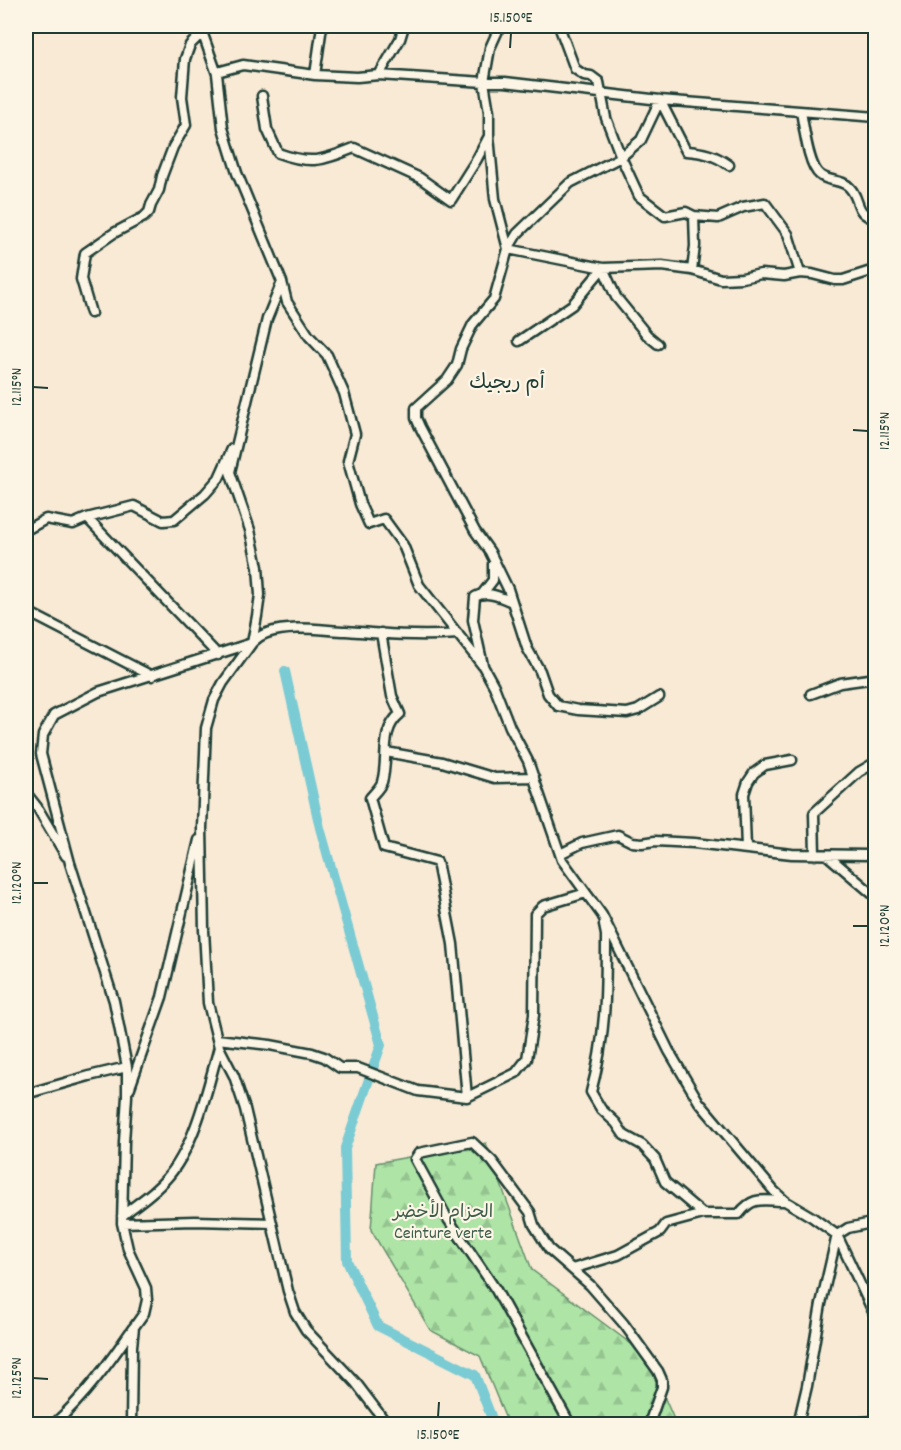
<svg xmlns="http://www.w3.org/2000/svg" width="901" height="1450" font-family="Dekko,'Playpen Sans Arabic',sans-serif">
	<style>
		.forest { fill: url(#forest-firs); stroke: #66906d; stroke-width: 1.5 }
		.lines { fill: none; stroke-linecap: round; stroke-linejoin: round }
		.river { stroke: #7acbd3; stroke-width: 10 }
		.minor-casing { stroke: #1f3d34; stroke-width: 13 }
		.minor { stroke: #fcf5e5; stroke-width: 8 }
		.ticks { fill: none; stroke: #1f3d34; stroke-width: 2 }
		.labels { text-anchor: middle; stroke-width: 4.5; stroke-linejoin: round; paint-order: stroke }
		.park-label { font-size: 18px; fill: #3c5e4b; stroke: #fcf5e5 }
		.neighbourhood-label { font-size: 20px; fill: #1f3d34; stroke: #fcf5e5 }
		.neatline { fill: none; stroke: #1f3d34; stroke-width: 2 }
		.ticks-label { font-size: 15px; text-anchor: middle; fill: #1f3d34 }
	</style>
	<defs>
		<pattern id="forest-firs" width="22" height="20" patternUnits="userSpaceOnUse" patternTransform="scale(1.5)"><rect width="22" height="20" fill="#aee4a6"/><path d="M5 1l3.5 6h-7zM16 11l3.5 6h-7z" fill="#95c490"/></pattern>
	</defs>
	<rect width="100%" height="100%" fill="#f9ead6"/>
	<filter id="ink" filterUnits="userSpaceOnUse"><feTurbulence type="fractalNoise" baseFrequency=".0167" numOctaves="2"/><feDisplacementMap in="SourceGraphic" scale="12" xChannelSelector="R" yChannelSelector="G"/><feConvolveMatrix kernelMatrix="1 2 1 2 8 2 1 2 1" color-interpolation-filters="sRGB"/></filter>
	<g filter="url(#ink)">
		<path class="forest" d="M486,1143L532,1270L646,1355L676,1424H508L480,1356L430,1330L371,1230L376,1163Z"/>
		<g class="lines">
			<path class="river" d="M285,671L320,828L381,1045L345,1148L347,1261L378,1326L475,1375L494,1424"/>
			<defs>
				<path id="minor" d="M200,26L217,74L223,128L237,173L282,282L287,302L309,336L327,355L344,393L355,434L348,461L360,504L369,524L384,519L403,545L419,585L483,666L494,686L510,727L528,761L562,860L602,915L669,1051L699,1102L774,1191L785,1201L812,1217L837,1235L876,1318
					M500,26L490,48L484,82L489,112V136L495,199L508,249
					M559,26L575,69L584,75L591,76L599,82L606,118L621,157L639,196L665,216L686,212L694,216L695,246L692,270
					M217,74V72L243,65L315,75L357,77L379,75L484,82H505L660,100L876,117
					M315,75L322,26
					M379,75L400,39L404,26
					M262,96L267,129L278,153C311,165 322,161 354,148L420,178L451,200L477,159L489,136
					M660,100L686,151C703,152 715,155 729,165
					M801,112C804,126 808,166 820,175C828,182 843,179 850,188C861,200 854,214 876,219
					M694,216L718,218L743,207L765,203L788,234L800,273
					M508,249L517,234L570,183L621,157L641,140L660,100
					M282,282L267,319L230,472L250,530L258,567L260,595L257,616L252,643L223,683L214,700L206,728L202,828L204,930L208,1003L219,1047L234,1076L245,1109L288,1291L295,1312L306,1330L356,1383L387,1424
					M91,313L81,279L85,253L114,233L144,217L149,212L151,205L159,190L162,176L173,147L186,125L182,97L185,59L190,45L202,33
					M519,341L572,305L603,268L616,297L647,335L658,344
					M87,518L218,655
					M26,530L46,519L73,524L87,518L134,506L163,521L174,520L205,494L219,478L232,449
					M483,593L493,580V564
					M26,611L152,676
					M381,633L392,696L400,714C379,731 389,759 382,782C380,788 374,793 370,798L384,848L437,862L453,944L467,1097
					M483,665L473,620L475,597C487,590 501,597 512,602
					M811,694L840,683L876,678
					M659,697L638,710L627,713L578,710L558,706L548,694L540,671L527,648L508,589L490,552L475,531L420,427L416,418V408L447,380L457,365L461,349L473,324L494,299L508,249L603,268L662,266L692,270L721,279L742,278L761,274L784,276L800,273L812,274L835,280H843L871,271L876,272
					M386,752L442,762L495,778L534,777
					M26,793L37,807L66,856
					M746,848L744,794L748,782L754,773L765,765L792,760
					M560,854L582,843L618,835L632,842L642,843L655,841L694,843L792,854L868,855L876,857
					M815,855L814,813L859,772L876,762
					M827,855L876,897
					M604,925L606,935C606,992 606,1037 591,1092L601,1109L616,1123L624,1135L642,1145L655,1159L665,1182L703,1214
					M217,1039L270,1045L312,1053L324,1057L340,1068H358L418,1091L467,1097L516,1073L527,1059L534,1015L535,914L543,906L586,893
					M129,1090L162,997L199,840
					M26,1094L89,1076L127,1067
					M122,1216C136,1204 153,1194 165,1180C194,1150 208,1087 219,1047
					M122,1223L195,1221L272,1223
					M572,1269L618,1255L660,1232L666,1224L703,1214H739C754,1195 763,1201 785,1201
					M54,1424C85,1396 109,1363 133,1328
					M131,1424L132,1346L134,1327L144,1313L147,1300L146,1288L128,1249L122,1223L124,1142L127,1096V1067L114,1001L70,863L41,754L43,735L54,715L98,692L252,643C256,639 261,635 267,633C291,625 321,630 346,631C383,634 421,637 458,634
					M570,1424L496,1290L446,1216L415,1159L419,1153L472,1142L492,1161L530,1212L534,1225L549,1249L590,1285L624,1324L658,1371L662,1380V1387L649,1424
					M798,1424L807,1386L821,1304L837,1235L848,1228L876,1222
					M847,1424L872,1421L874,1424"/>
			</defs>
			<use href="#minor" class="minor-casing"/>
			<use href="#minor" class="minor"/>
		</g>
	</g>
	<path class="ticks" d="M510,48L511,33M33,387L48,388M853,430L868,431M33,883H48M853,926H868M33,1378L48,1379M438,1417L439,1402"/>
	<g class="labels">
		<g class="park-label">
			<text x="443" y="1217">الحزام الأخضر<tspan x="443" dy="21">Ceinture verte</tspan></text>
		</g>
		<g class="neighbourhood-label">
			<text x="507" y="388">أم ريجيك</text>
		</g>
	</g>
	<rect width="901" height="1450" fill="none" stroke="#fcf5e5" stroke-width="66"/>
	<rect x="33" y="33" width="835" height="1384" class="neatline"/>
	<g class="ticks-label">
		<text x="511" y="22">15.150°E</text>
		<text transform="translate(16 387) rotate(-90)" y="5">12.115°N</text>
		<text transform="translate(884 431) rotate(-90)" y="5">12.115°N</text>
		<text transform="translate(16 883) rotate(-90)" y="5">12.120°N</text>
		<text transform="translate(884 926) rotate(-90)" y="5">12.120°N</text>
		<text transform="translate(16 1378) rotate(-90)" y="5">12.125°N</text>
		<text x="438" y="1439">15.150°E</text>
	</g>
</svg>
